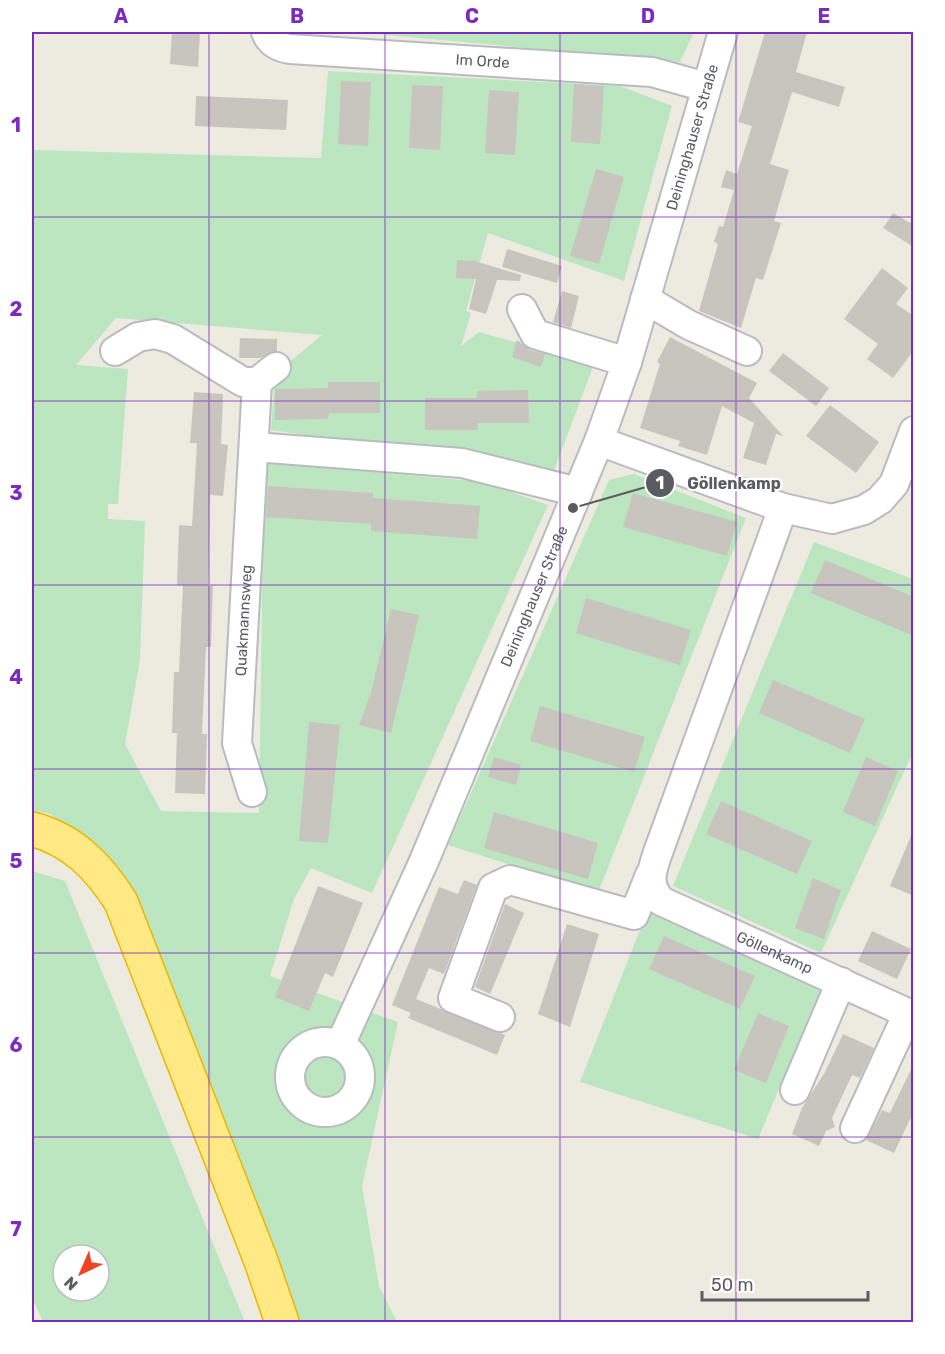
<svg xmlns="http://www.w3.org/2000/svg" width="945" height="1354" font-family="Rubik,sans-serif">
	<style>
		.green { fill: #bbe6bf; fill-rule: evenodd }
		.building { fill: #c8c5be }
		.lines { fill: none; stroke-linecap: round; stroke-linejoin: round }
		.minor-casing { stroke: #b8bbc0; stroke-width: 32 }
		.highway-casing { stroke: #edb500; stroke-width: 36 }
		.minor { stroke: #fff; stroke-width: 28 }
		.highway { stroke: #ffe985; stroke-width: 33 }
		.grid { fill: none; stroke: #7b2cbf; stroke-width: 1.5; stroke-opacity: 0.55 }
		.labels { text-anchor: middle; stroke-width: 4.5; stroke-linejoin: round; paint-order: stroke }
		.street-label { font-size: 15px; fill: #595d62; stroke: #fff }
		.leader { fill: none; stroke: #595d62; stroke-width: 2 }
		.callout-dot { fill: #595d62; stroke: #fff; stroke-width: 2 }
		.mark-label { font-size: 18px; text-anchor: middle; font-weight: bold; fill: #fff }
		.callout-label { font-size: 16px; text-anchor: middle; font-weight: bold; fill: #595d62; stroke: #fff; stroke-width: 4.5; stroke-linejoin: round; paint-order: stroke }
		.neatline { fill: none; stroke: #7b2cbf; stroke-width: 2 }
		.grid-label { font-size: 20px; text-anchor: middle; font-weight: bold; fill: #7b2cbf }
	</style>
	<rect width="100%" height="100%" fill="#edebe0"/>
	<path class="green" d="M354,32H694L680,62Z
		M328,71L620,86L672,106L624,281L488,233L466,311L471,313L461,346L479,332L594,364L554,471L271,430L275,374L322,335L116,318L76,365L128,369L118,504H108V519L145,521L140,660L125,744L161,811L259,813L264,462L482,482L548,505L372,893L311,868L294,899L270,976L398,1022L362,1186L379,1286L397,1322H293L104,855L50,814L32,810V150L321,158Z
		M634,474L746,518L598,893L448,845L609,480Z
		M814,542L913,579V752L821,953L673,886Z
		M32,871L65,881L245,1322H43L32,1297ZM63,1255H99V1291H63Z
		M647,912L820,991L758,1139L580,1082Z"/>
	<path class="building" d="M172,32H200L198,67L170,64Z
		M765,32H807L796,72L845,87L839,107L792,92L770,164L789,170L774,221L781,223L763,280L756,278L741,328L699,311L718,244L714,242L719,226L723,227L734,190L721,187L726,170L737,174L752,126L738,122Z
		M341,81L371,82L368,146L338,144Z
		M574,84L604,86L600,144L571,142Z
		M412,85L443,86L440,150L409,148Z
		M489,90L519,92L515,155L485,153Z
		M196,96L288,100L286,130L195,126Z
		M596,169L624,177L599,264L570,256Z
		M893,213L914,225V247L883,228Z
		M507,249L562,266L557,283L502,267Z
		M457,260L475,261L521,275L520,281L497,280L486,314L469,309L476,279L456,278Z
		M882,268L908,288L896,304L914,316V350L893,378L867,359L878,344L844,319Z
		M562,291L579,296L571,328L553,322Z
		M670,337L757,383L749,398L783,436L776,434L766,465L743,458L754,423L722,406L707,455L678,446L680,441L640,428L660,364L657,362Z
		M240,338L277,339V351L260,358H239Z
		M517,340L530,350L545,354L541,367L512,357Z
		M783,353L829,388L816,406L769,371Z
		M328,382H380V413H329L328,419L275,420V389L328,388Z
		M528,390L529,423H477L478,430H425V398H477V391Z
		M194,392L223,394L221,444L228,445L223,496L210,495L208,586H213L211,647H206L202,734H207L205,794L175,793L177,733H172L174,672H179L183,585H177L179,525L192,526L194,494L197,443H190Z
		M830,405L879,442L856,473L806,436Z
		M268,486L373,493V498L480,506L477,539L371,531V524L266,517Z
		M633,493L737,522L727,556L623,527Z
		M825,560L914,597V636L811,593Z
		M586,598L691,630L680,665L576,633Z
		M391,609L419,615L391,733L359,725L371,693Z
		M773,680L865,719L850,753L759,713Z
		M540,706L645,737L634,772L530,741Z
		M309,722L340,725L328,843L299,841Z
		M494,757L521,765L516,785L488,777Z
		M866,757L898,771L875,826L843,812Z
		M721,801L812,841L797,874L706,834Z
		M494,812L598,843L588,879L484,848Z
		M913,831H914V896L890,886Z
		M813,878L841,890L824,939L795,928Z
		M464,880L477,885L444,974L429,968L416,999L505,1035L497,1055L408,1018L411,1013L392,1005L439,887L458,894Z
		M318,886L363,903L333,977L325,973L309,1011L275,997Z
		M505,904L524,913L490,994L475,987Z
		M567,924L599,934L570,1027L538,1014Z
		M872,931L911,949L897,979L858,961Z
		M664,936L755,976L740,1009L649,969Z
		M758,1013L789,1026L766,1083L734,1070Z
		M843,1034L874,1048L860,1078L852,1075L832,1118L835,1127L826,1131L819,1146L792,1134L802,1108L825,1072Z
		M914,1063V1111L894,1153L866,1140L882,1110L890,1113Z"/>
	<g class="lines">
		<defs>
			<g id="minor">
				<path id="s1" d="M266,32C270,43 278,47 290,49L652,72L706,87"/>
				<path d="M645,299L689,325L747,351"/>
				<path d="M522,309L535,334L627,362"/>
				<path d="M115,351L138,337L155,334L173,339L243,382H257"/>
				<path d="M599,441L783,508L832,519L864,510L880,500L894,484L914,431"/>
				<path d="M254,447L462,463L578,492"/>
				<path id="s2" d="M783,508L657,855C651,873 647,885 661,901L914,1016"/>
				<path id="s3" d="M252,792L237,743L257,382L276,367"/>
				<path d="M500,1017L453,998L493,888L510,880L634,915L650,875"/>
				<circle cx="325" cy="1077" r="35"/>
				<path id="s4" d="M340,1045L424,861L599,441L627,362L723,32"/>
				<path d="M795,1090L841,982"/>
				<path d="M855,1128L908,1013"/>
			</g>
			<path id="highway" d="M32,829C73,840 99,867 121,902L261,1261L282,1322"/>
		</defs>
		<use href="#minor" class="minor-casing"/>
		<use href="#highway" class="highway-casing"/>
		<use href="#minor" class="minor"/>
		<use href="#highway" class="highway"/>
	</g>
	<path class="grid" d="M209,32V1322M385,32V1322M560,32V1322M736,32V1322M32,217H914M32,401H914M32,585H914M32,769H914M32,953H914M32,1137H914"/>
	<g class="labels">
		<g class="street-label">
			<text dy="5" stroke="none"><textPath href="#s1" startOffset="224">Im Orde</textPath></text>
			<text dy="5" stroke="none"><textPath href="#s4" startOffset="975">Deininghauser Straße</textPath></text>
			<text dy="5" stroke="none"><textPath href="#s4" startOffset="489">Deininghauser Straße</textPath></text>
			<text dy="5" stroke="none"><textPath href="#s3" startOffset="174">Quakmannsweg</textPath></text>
			<text dy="5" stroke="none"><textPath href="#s2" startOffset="543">Göllenkamp</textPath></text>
		</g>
	</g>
	<path class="leader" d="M573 508L660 483"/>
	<g class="callout-dot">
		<circle cx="573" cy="508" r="6"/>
		<circle cx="660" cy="483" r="15"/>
	</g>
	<g class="mark-label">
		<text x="660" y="489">1</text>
	</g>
	<g class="callout-label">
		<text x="734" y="489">Göllenkamp</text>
	</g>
	<rect width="945" height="1354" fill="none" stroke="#ffffff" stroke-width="66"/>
	<g transform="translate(81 1273) rotate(224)"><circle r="28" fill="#ffffff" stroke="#bdbec0" stroke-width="1.5"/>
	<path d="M0-4.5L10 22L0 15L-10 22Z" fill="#ef4324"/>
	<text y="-9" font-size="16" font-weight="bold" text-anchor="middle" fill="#595d62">N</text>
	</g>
	<path d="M702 1291v9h166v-9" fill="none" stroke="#595d62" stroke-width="3"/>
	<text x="711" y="1291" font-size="18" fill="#595d62" stroke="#ffffff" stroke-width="4.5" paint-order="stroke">50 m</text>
	<rect x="33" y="33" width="879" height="1288" class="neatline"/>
	<g class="grid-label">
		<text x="121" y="23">A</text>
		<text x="297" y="23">B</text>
		<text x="472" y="23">C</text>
		<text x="648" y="23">D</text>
		<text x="824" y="23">E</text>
		<text x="16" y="132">1</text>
		<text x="16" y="316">2</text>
		<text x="16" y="500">3</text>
		<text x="16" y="684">4</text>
		<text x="16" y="868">5</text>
		<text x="16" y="1052">6</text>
		<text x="16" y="1236">7</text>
	</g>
</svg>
